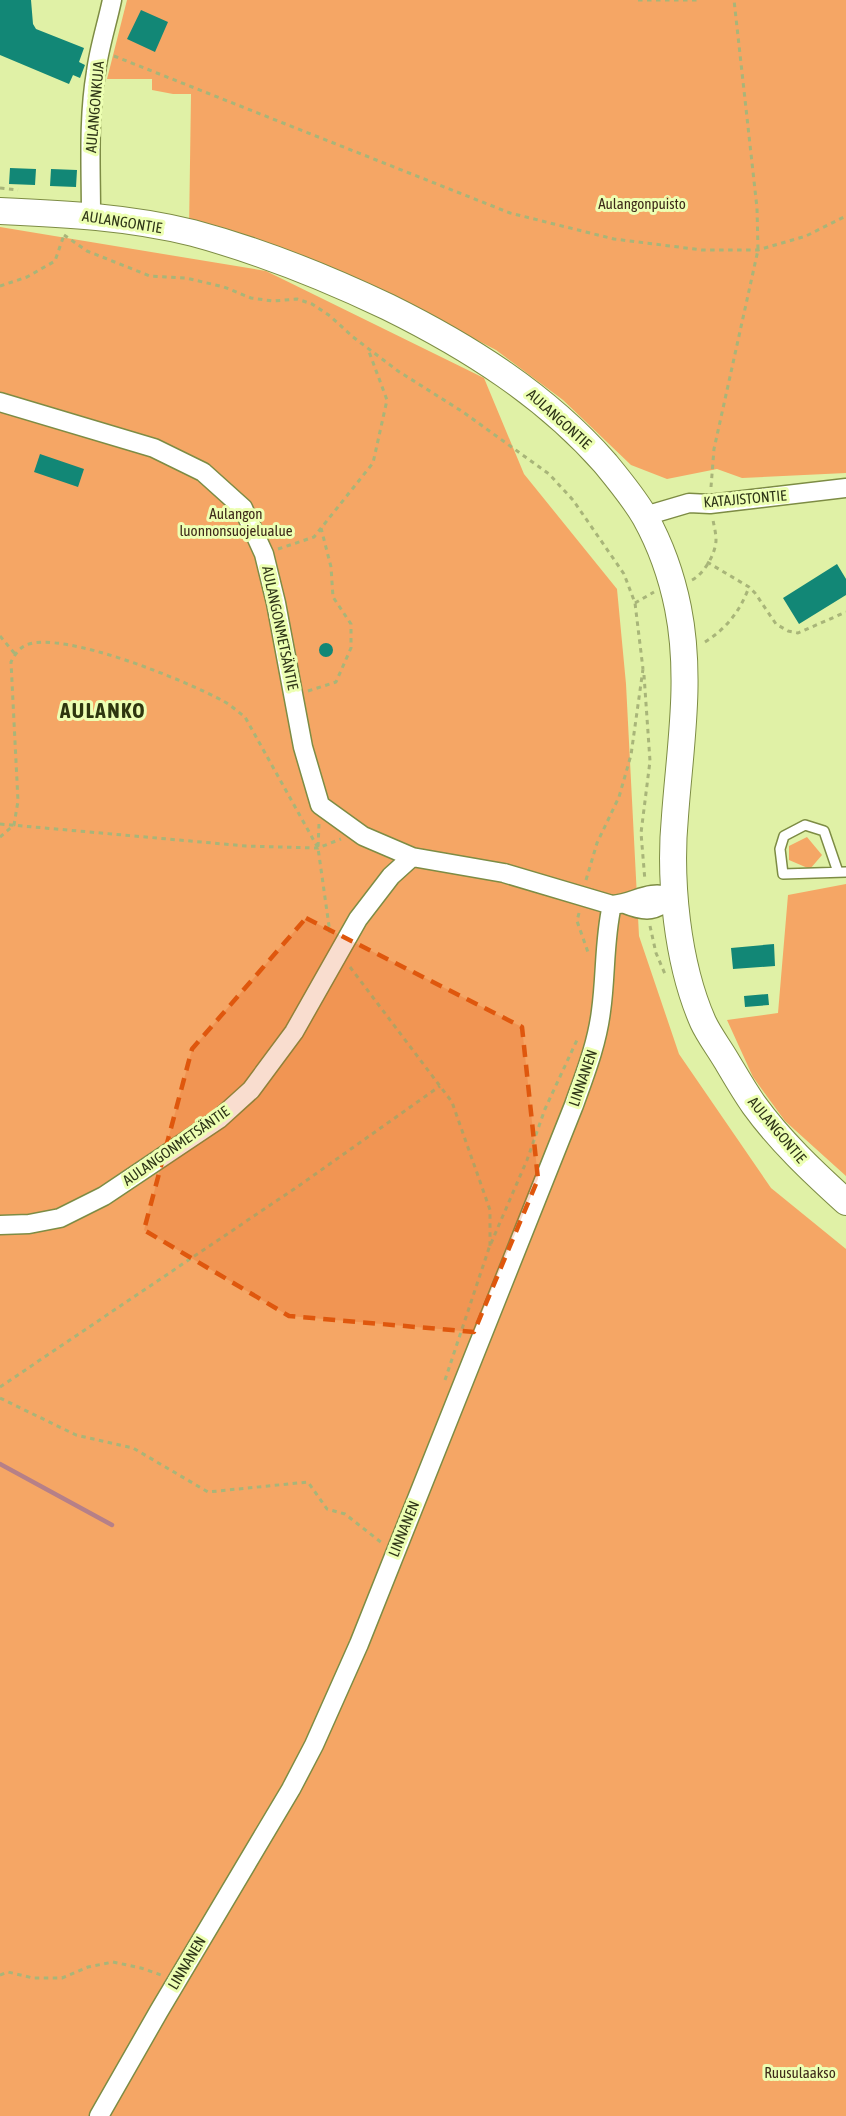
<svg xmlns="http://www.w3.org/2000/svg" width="846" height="2116" font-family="'Asap Condensed',sans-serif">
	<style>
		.green { fill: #f5a665 }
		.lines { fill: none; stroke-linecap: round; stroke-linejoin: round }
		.stream { stroke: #b68088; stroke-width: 4.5 }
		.building { fill: #128776 }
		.lane-casing { stroke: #7d8c44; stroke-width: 12 }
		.street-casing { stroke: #7d8c44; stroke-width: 21 }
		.secondary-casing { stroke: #7d8c44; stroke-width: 28 }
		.path { stroke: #a8b579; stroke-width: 3; stroke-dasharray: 4.5 4.5; stroke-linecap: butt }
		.lane { stroke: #fff; stroke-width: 9 }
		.street { stroke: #fff; stroke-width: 18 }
		.secondary { stroke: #fff; stroke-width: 26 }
		.marked { fill: #df570d; fill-opacity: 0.2; stroke: #df570d; stroke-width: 4.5; stroke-dasharray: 12 8; stroke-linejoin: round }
		.labels { text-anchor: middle; stroke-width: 6; stroke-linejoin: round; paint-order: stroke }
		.street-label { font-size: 15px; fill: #2f3618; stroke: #edffb3 }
		.park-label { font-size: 15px; fill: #3e2a1a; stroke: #edffb3 }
		.district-label { font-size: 21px; font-weight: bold; letter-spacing: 1.5px; fill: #2e360f; stroke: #edffb3 }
	</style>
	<rect width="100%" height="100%" fill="#e0f1a6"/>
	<path class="green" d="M127,0H846V473L742,478L717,469L667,479L631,465L563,400L496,350L438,320L189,231L191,94H173L152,90V79H107Z
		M0,227L266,271L484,378L524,474L617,589L626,684L639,936L679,1054L771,1188L846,1249V2116H0Z
		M807,837L822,855L810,869L789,860V846Z
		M846,884V1176L785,1121L753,1077L727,1020L778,1013L788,895Z"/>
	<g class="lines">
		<path class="stream" d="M0,1464L112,1525"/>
	</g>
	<path class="building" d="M0,0H31L33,24L36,29L84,48L79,62L85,65L80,78L73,75L69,84L0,55Z
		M141,10L168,22L155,52L127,39Z
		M10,168L36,169L35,185L9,184Z
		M51,169L77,170L76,187L50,186Z
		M40,454L84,469L78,487L34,472Z
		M837,564L846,579V595L799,624L783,598Z
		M319 650a7 7 0 1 1 14 0a7 7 0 1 1-14 0Z
		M774,944L775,966L733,969L731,948Z
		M768,994L769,1005L745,1007L744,996Z"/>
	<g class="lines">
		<defs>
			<path id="lane" d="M838,872L824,831L805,825L784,836L780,849L783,874L846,872"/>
			<path id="street" d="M91,215C91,168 88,119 96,72C99,48 107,24 112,0
				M0,402L154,448L203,472L243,508L264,554L276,603L303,747L320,805L363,836L412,857L391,876L358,919L294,1032L251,1090L219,1119L104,1196L60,1218L29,1224L0,1225
				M645,516L689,503L710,504L846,488
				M412,857L504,873L612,905C638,903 644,889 674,897
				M625,904C647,913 655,911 674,897
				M99,2116L159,2011L291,1789L314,1745L359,1644L574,1105C585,1074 597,1044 601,1011C606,976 604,939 612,905"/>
			<path id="secondary" d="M0,211C65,214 129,217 193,233C260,251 325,277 388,307C469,347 545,395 605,463C619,480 634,498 645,517C660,544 672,578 678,608C692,678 680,747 675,816C669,880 677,963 703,1022C709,1035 719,1048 726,1060C735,1075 744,1091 754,1105C780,1141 813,1172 846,1202"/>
		</defs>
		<use href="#lane" class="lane-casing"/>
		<use href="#street" class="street-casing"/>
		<use href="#secondary" class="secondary-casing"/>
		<path class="path" d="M638,0H697
			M114,56L510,213L614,239L702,250H758L806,236L846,216
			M0,188L18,190
			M64,235L87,251L150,276L186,278L224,287L251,298L273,301L297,299L312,304L330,316L353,337L398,371L463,412L549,474L573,500L624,574L635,603L643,669
			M0,286L27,277L55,261L64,235
			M711,487L714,449L758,250L757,208L734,0
			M278,549L314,537L373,463L387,400L368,349
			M707,562L749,587L755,593L776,624L788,631L798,633L846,612
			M692,580C704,574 716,553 716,540C716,533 714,526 713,520
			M635,603L654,592
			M0,636L15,654
			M705,642C727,628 740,611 749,587
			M644,675L650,761L641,833L645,881
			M308,691L336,682L351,648V624L333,597L331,567L321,528
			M0,824L246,846L318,848L341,839
			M319,824L318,848L330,933
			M0,837L14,825L18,801L11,662C14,656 18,649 26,645C63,630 187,681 223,701C231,705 238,712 245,717L318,848
			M586,880L597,843L619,797L631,755L643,669
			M579,913L577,921L589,955
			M650,926L656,953L665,974
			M350,967L452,1102L490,1210V1246
			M445,1380L489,1248L527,1160L545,1109L577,1040
			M0,1387L300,1185L440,1086
			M0,1398L76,1435L133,1448L208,1492L308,1482L327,1509L345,1514L382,1543
			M0,1975L8,1972L33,1978H62L88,1967L113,1962L141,1968L161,1975"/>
		<use href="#lane" class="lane"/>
		<use href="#street" class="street"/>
		<use href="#secondary" class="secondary"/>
	</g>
	<path class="marked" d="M306,918L522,1027L538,1179L474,1332L289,1316L144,1230L192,1049Z"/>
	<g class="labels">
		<g class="street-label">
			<text transform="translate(95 107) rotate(-85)" y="5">AULANGONKUJA</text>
			<text transform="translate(122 222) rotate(9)" y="5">AULANGONTIE</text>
			<text transform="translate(559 419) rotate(42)" y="5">AULANGONTIE</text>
			<text transform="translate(745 499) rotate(-5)" y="5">KATAJISTONTIE</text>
			<text transform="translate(280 628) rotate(78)" y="5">AULANGONMETSÄNTIE</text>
			<text transform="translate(583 1078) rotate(-71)" y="5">LINNANEN</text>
			<text transform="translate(777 1130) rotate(50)" y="5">AULANGONTIE</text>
			<text transform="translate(176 1146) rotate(-35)" y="5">AULANGONMETSÄNTIE</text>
			<text transform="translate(404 1529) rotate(-68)" y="5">LINNANEN</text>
			<text transform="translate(187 1963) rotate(-59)" y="5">LINNANEN</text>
		</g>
		<g class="park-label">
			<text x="642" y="209">Aulangonpuisto</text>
			<text x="236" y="519">Aulangon<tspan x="236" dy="17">luonnonsuojelualue</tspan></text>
			<text x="800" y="2078">Ruusulaakso</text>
		</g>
		<g class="district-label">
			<text x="103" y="718">AULANKO</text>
		</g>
	</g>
</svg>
